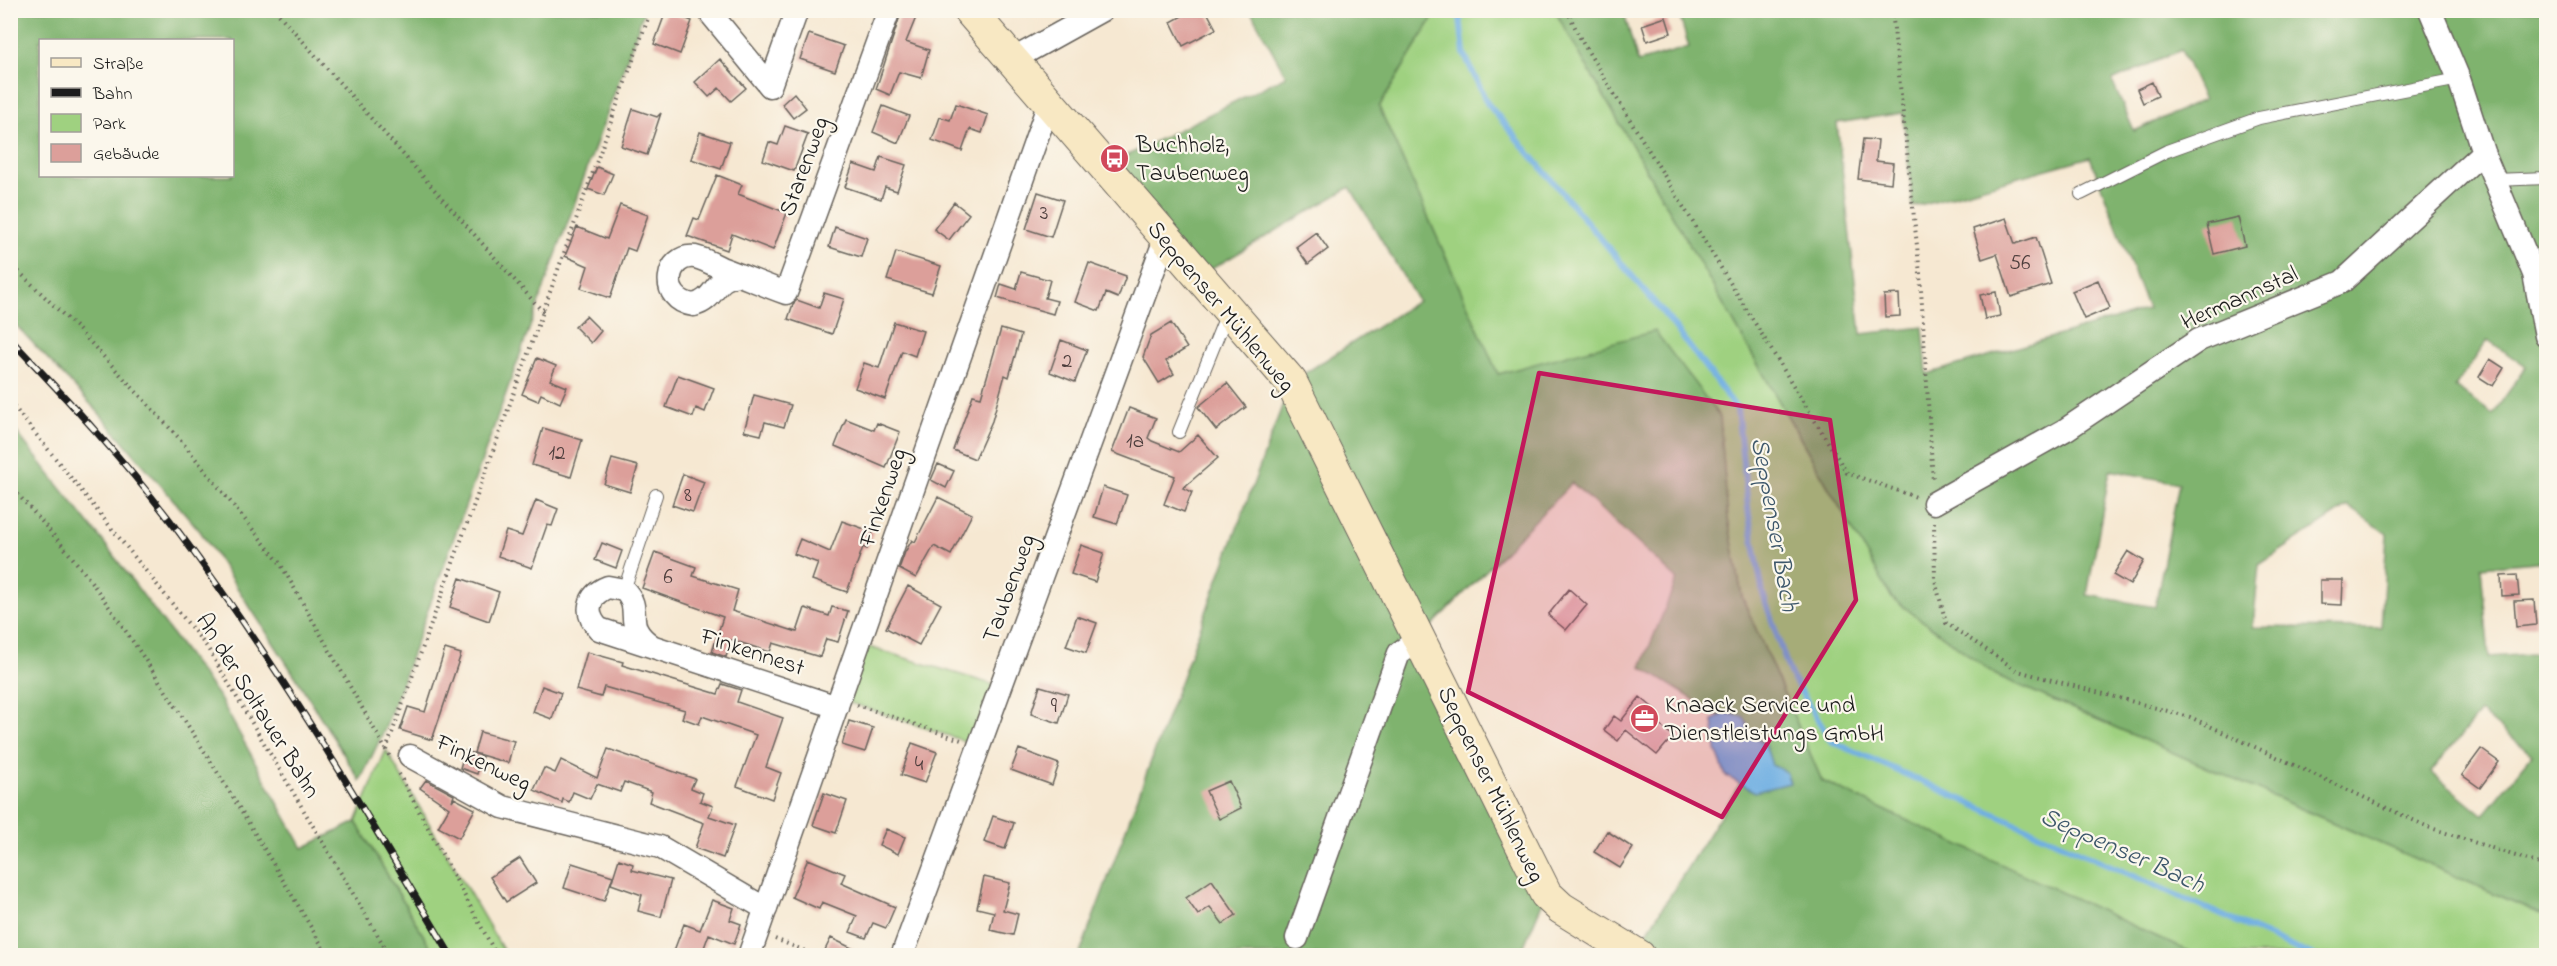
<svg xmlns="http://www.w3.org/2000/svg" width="2557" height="966" font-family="'Indie Flower',sans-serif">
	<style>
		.green { fill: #9fd180; stroke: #5e764e; stroke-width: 1.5 }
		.forest { fill: #7fb36e; stroke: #4e6845; stroke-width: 1.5; fill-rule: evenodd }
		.water { fill: #6fafe2; stroke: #46667f; stroke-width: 1.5 }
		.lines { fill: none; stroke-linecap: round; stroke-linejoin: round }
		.stream { stroke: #6fafe2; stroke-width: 6 }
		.building { fill: #dc9f9a }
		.lane-casing { stroke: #68635c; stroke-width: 14 }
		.street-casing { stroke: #68635c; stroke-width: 25 }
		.secondary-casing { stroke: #68635c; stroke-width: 34 }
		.path { stroke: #68635c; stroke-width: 4; stroke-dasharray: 1.5 4.5; stroke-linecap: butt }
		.lane { stroke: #fff; stroke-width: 12 }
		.street { stroke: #fff; stroke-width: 22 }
		.secondary { stroke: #f8e8c3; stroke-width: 32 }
		.rail-casing { stroke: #1c1c1c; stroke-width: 7 }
		.rail { stroke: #fbf7ec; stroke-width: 4.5; stroke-dasharray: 14; stroke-linecap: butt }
		.marked { fill: #c2185b; fill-opacity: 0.2; stroke: #c2185b; stroke-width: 4.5; stroke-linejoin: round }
		.labels { text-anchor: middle; stroke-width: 4.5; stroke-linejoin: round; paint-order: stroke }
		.number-label { font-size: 21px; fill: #4c3d3c }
		.poi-label { font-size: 24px; fill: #1c1c1c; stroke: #fbf7ec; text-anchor: start }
		.street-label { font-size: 24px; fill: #1c1c1c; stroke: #fbf7ec }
		.water-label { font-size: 26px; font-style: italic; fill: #3d576b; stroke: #fbf7ec }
	</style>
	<rect width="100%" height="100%" fill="#fbf7ec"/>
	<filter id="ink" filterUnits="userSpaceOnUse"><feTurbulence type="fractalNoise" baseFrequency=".0167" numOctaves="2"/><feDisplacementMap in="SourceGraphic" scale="12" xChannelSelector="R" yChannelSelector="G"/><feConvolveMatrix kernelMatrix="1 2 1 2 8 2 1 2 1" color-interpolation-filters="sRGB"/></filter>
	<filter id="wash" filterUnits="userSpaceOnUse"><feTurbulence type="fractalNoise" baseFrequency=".008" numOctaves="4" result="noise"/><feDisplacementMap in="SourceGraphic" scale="24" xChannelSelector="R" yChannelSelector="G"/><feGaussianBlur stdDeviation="1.35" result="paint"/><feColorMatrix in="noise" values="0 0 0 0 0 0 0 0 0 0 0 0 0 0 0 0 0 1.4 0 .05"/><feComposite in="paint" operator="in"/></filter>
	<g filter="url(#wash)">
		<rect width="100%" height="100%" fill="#f6e8d2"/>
		<path class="green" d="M1437,11H1555L1892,598L1996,675L2546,916V955H2196L1822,781L1742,597L1728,519L1655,332L1498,375L1379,107Z
			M859,644L1001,687L979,746L839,699Z
			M386,750L506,955H435L356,822Z"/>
		<path class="forest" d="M11,10L644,11L385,729L360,781L297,679L200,531L98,412L11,320ZM40,40H232V176H40Z
			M1250,10L1437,11L1379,107L1498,374L1655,331L1720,417L1728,519L1742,597L1822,781L2196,955L1886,956L1883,954L1881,956H1639L1634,953L1765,744L1641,667L1677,579L1572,483L1420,638L1546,894L1520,955L1079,956L1291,382L1418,301L1350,187L1198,277L1104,167L1286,76Z
			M1555,11H1630L1624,13L1638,62L1689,47L1678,11H2546V561L2481,567L2489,657L2546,653V916L1996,675L1892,598ZM2181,50L2204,100L2134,131L2112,81ZM1903,113L1913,207L2090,157L2148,309L1927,374L1923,327L1861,334L1837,123ZM2488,340L2526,367L2493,414L2455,387ZM2110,470L2179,483L2155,607L2087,595ZM2348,506L2387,534L2381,628L2253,627L2259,565ZM2480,712L2532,755L2483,815L2431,772Z
			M10,424L102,540L219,697L303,848L356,822L435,955H11Z"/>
		<path class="water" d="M1726,713L1744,717L1752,736L1765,744L1772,765L1786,772L1790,783L1755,792L1726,776L1716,750L1713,720Z"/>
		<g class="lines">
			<path class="stream" d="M1462,10L1460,17L1464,53L1487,103L1670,321L1737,409L1749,516L1763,594L1790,674L1831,741L2313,956"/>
		</g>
		<g id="blocks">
			<path class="building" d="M902,10H919L906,42L929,50L921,78L899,72L890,95L876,89Z
				M1193,10H1206L1216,29L1183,46L1171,22Z
				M666,11L692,21L680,54L654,44Z
				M1666,17L1671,33L1647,41L1642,25Z
				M809,34L844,46L835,71L800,59Z
				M720,59L746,88L731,101L719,88L709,97L695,82Z
				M2152,82L2158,96L2143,103L2137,89Z
				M794,93L806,108L793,118L782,104Z
				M956,104L988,115L982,133L970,129L962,151L932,140L940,117L950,120Z
				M883,106L909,116L898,143L873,132Z
				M633,109L657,117L661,113L647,155L621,146Z
				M785,126L808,134L794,171L763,160L769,142L778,145Z
				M700,132L730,142L721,169L691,159Z
				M1863,139L1878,140L1876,161L1893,163L1891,183L1858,179Z
				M881,157L906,165L897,191L885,187L881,199L845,187L853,164L876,172Z
				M597,167L613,174L604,195L588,189Z
				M717,175L742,185L738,194L787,213L773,250L732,234L727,250L687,236L694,218L699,220Z
				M1038,192L1063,200L1051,237L1026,229Z
				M954,202L969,214L949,240L934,229Z
				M620,205L648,215L635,251L627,248L610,298L581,288L588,266L565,256L577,227L607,239Z
				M2238,217L2245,246L2214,254L2207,224Z
				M2006,218L2015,244L2036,237L2051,284L2011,297L1997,254L1982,259L1973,229Z
				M835,227L867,238L861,257L829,247Z
				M1316,232L1328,249L1308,264L1296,247Z
				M896,252L941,266L932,293L887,280Z
				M1089,263L1126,276L1118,298L1106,293L1099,311L1075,302Z
				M1021,272L1050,280L1045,298L1057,301L1053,314L997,298L1001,284L1016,289Z
				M2098,280L2110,308L2084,319L2072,291Z
				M1996,292L2000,316L1985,319L1980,295Z
				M824,293L844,299L832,334L788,319L793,304L797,300L819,308Z
				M1899,294L1900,316L1885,317L1884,295Z
				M586,316L601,331L591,343L575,327Z
				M894,322L923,331L915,356L902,351L885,399L855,388L864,363L879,368Z
				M1171,323L1187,348L1166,361L1174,374L1159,383L1143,357L1151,335Z
				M1001,329L1021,335L1009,377L1005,375L992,421L975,459L953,450L973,395L981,397Z
				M1061,340L1087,350L1075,382L1050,372Z
				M537,358L556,366L550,380L567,387L560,403L541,394L538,401L522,394Z
				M2490,359L2504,368L2493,386L2479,377Z
				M678,375L714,388L705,412L696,408L693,417L666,407Z
				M1227,383L1246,407L1216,430L1198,407Z
				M754,395L791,405L784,427L765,422L761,435L744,431Z
				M1129,408L1156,418L1148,438L1152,441L1179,452L1198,435L1218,458L1183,488L1192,492L1184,512L1164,504L1175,476L1112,452Z
				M846,419L874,430L877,423L900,432L886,468L835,446Z
				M543,428L582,440L571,477L532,465Z
				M612,459L638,466L630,492L604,484Z
				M938,464L954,471L946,488L931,480Z
				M683,474L704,482L693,512L672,505Z
				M1103,487L1127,495L1117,524L1094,517Z
				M938,497L972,514L951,555L934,546L916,578L899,569L905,552L912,540L915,542Z
				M536,500L558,509L552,526L547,525L532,568L498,556L506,531L522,536Z
				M842,521L873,532L867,549L863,547L847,592L812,580L818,563L794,554L800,539L830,552Z
				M602,543L622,551L616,568L595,560Z
				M1081,545L1104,553L1095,582L1071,574Z
				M2128,551L2144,561L2130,585L2113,575Z
				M655,552L696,567L693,576L738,590L732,611L797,632L805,608L829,616L832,607L848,611L838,642L826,639L820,657L773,643L770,652L732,640L726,657L712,652L723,617L642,588Z
				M2517,575L2519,595L2502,596L2501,576Z
				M460,578L499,592L489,621L450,607Z
				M2320,580H2343L2342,605L2320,604Z
				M908,586L941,604L919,645L886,628Z
				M1569,589L1587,605L1566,630L1548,615Z
				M2534,600L2536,625L2516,627L2514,601Z
				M1077,616L1097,623L1086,653L1066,646Z
				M445,649L461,654L432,740L400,730L408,707L425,712Z
				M587,652L623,662L622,665L718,694L722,684L741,690L737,702L783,718L766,767L781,773L772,799L737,786L756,735L702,716L699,724L682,718L685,710L604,687L601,697L576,690Z
				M542,686L561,693L552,719L533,712Z
				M1040,686L1068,694L1059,723L1031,714Z
				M1640,697L1658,712L1652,719L1673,736L1657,755L1626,730L1618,741L1604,730L1614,716L1621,721Z
				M849,721L873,728L865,752L842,745Z
				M480,732L514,741L508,763L474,753Z
				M912,743L937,752L925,783L901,775Z
				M608,749L695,779L691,788L703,793L700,801L713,806L709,816L735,825L723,858L695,848L704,823L649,802L652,792L624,782L620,792L597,784L590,799L573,792L569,802L563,799L562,803L534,790L544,768L555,773L561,760L597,778Z
				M1019,749L1059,764L1052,785L1011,770Z
				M2481,749L2499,762L2480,788L2462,775Z
				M465,751L482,756L477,774L460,768Z
				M426,780L454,795L452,801L454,798L475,809L459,838L438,827L449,808L420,788Z
				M1229,781L1241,808L1219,819L1206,791Z
				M824,793L847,801L836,833L813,825Z
				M993,816L1014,823L1005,849L984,842Z
				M886,829L905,837L898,854L879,845Z
				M1607,831L1633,848L1620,868L1594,852Z
				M520,858L536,883L506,902L490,877Z
				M619,859L633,864L632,870L671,880L661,917L638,911L642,895L611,884Z
				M808,859L845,874L841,883L895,907L886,928L873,923L866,938L850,932L857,916L822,902L819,909L792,897Z
				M572,863L613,876L604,901L564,888Z
				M984,877L1010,883L1003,910L1018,914L1013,935L990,930L994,912L977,908Z
				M1212,880L1236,915L1223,924L1210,907L1198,915L1186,898Z
				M712,900L734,908L730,920L741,924L734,944L709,934L701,956H672L684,924L700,930Z
				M831,938L868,956H822Z"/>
		</g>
	</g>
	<g filter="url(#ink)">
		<use href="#blocks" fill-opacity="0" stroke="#68635c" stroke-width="1.5"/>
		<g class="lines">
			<defs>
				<path id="lane" d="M2495,180L2546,178
					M2081,194L2167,151L2259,118L2459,79
					M1179,432L1228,311
					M624,590L656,495"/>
				<path id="street" d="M2430,10L2459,79L2483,152L2534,274L2546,336
					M711,14L770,86L797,10
					M1012,60L1102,10
					M739,275C713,277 717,299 694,305C657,300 666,253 695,257C704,259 713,264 721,268C743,276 764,285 786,293L889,10
					M1934,503L2065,430L2199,340L2342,282L2483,152
					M652,646C620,624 645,611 624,590L608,587C587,595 584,614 599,629L837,707
					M410,756L503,807L660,847L766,909
					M1297,938L1399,653L1420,638
					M749,956L1049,103
					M902,956L1165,239"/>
				<path id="secondary" d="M969,10L1291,382L1546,894L1561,908L1639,956"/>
			</defs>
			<use href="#lane" class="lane-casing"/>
			<use href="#street" class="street-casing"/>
			<use href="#secondary" class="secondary-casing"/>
			<path class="path" d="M275,10L543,312
				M1567,10L1581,40L1847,473L1916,497
				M1892,10L1920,274L1933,482
				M10,25L15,10
				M10,263L79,330L178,437L280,563L390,757
				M10,402L207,647L390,956
				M10,485C38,518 69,551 95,587C179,705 254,831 328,956
				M1934,522L1935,580L1946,623L2018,671L2190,717L2428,827L2546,866
				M857,705L961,740
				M386,750L651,10
				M399,774L497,956
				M775,939L818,956
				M316,956L321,945"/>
			<use href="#lane" class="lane"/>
			<use href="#street" class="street"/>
			<use href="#secondary" class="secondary"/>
			<defs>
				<path id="rail" d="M10,339C69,401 127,463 178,531C279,666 365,811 451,956"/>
			</defs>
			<use href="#rail" class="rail-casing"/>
			<use href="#rail" class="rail"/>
		</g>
	</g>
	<path class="marked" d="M1539,373L1830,420L1856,600L1722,817L1468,692Z"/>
	<defs>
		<symbol id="bus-disc" viewBox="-11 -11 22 22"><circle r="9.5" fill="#d1495b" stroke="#fbf7ec"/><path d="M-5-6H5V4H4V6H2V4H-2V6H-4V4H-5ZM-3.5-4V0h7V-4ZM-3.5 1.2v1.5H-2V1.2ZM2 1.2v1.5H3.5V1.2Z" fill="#fff"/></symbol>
		<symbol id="office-disc" viewBox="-11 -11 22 22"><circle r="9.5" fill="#d1495b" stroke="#fbf7ec"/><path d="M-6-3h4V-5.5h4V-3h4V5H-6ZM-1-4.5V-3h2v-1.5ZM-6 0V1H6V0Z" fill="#fff"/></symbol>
	</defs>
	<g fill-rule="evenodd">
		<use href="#bus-disc" x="1098" y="142" width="33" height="33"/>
		<use href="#office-disc" x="1628" y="702" width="33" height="33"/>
	</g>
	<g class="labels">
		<g class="number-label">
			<text x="1044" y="219">3</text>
			<text x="2020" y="269">56</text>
			<text x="1067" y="367">2</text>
			<text x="1135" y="447">1a</text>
			<text x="557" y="459">12</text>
			<text x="688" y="501">8</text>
			<text x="668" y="583">6</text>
			<text x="1054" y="712">9</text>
			<text x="919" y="770">4</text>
		</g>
		<g class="poi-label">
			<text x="1136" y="152">Buchholz,<tspan x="1136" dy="28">Taubenweg</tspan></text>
			<text x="1665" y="712">Knaack Service und<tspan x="1665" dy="28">Dienstleistungs GmbH</tspan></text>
		</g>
		<g class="street-label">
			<text transform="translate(803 166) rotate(-70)" y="8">Starenweg</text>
			<text transform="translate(2239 297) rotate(-24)" y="8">Hermannstal</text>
			<text transform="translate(1222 306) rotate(50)" y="8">Seppenser Mühlenweg</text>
			<text transform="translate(882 497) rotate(-71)" y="8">Finkenweg</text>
			<text transform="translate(1008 588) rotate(-70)" y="8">Taubenweg</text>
			<text transform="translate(753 651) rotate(18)" y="8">Finkennest</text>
			<text transform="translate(259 705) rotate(58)" y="8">An der Soltauer Bahn</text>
			<text transform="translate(484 762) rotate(26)" y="8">Finkenweg</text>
			<text transform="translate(1492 784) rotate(64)" y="8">Seppenser Mühlenweg</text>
		</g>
		<g class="water-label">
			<text transform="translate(1776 524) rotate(80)" y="9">Seppenser Bach</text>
			<text transform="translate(2123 849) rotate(24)" y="9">Seppenser Bach</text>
		</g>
	</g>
	<rect width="2557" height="966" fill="none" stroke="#fbf7ec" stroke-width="36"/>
	<rect x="39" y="39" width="195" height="138" fill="#fbf7ec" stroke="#a29f99" stroke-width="1.5"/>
	<rect x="51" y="58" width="30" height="9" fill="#f8e8c3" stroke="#a29f99" stroke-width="1.5"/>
	<text x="93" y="69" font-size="18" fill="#1c1c1c">Straße</text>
	<rect x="51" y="88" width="30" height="9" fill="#1c1c1c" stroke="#a29f99" stroke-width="1.5"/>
	<text x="93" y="99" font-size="18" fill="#1c1c1c">Bahn</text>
	<rect x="51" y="114" width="30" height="18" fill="#9fd180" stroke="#a29f99" stroke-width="1.5"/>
	<text x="93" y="129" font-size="18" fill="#1c1c1c">Park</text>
	<rect x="51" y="144" width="30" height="18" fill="#dc9f9a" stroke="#a29f99" stroke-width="1.5"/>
	<text x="93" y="159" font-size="18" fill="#1c1c1c">Gebäude</text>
</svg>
